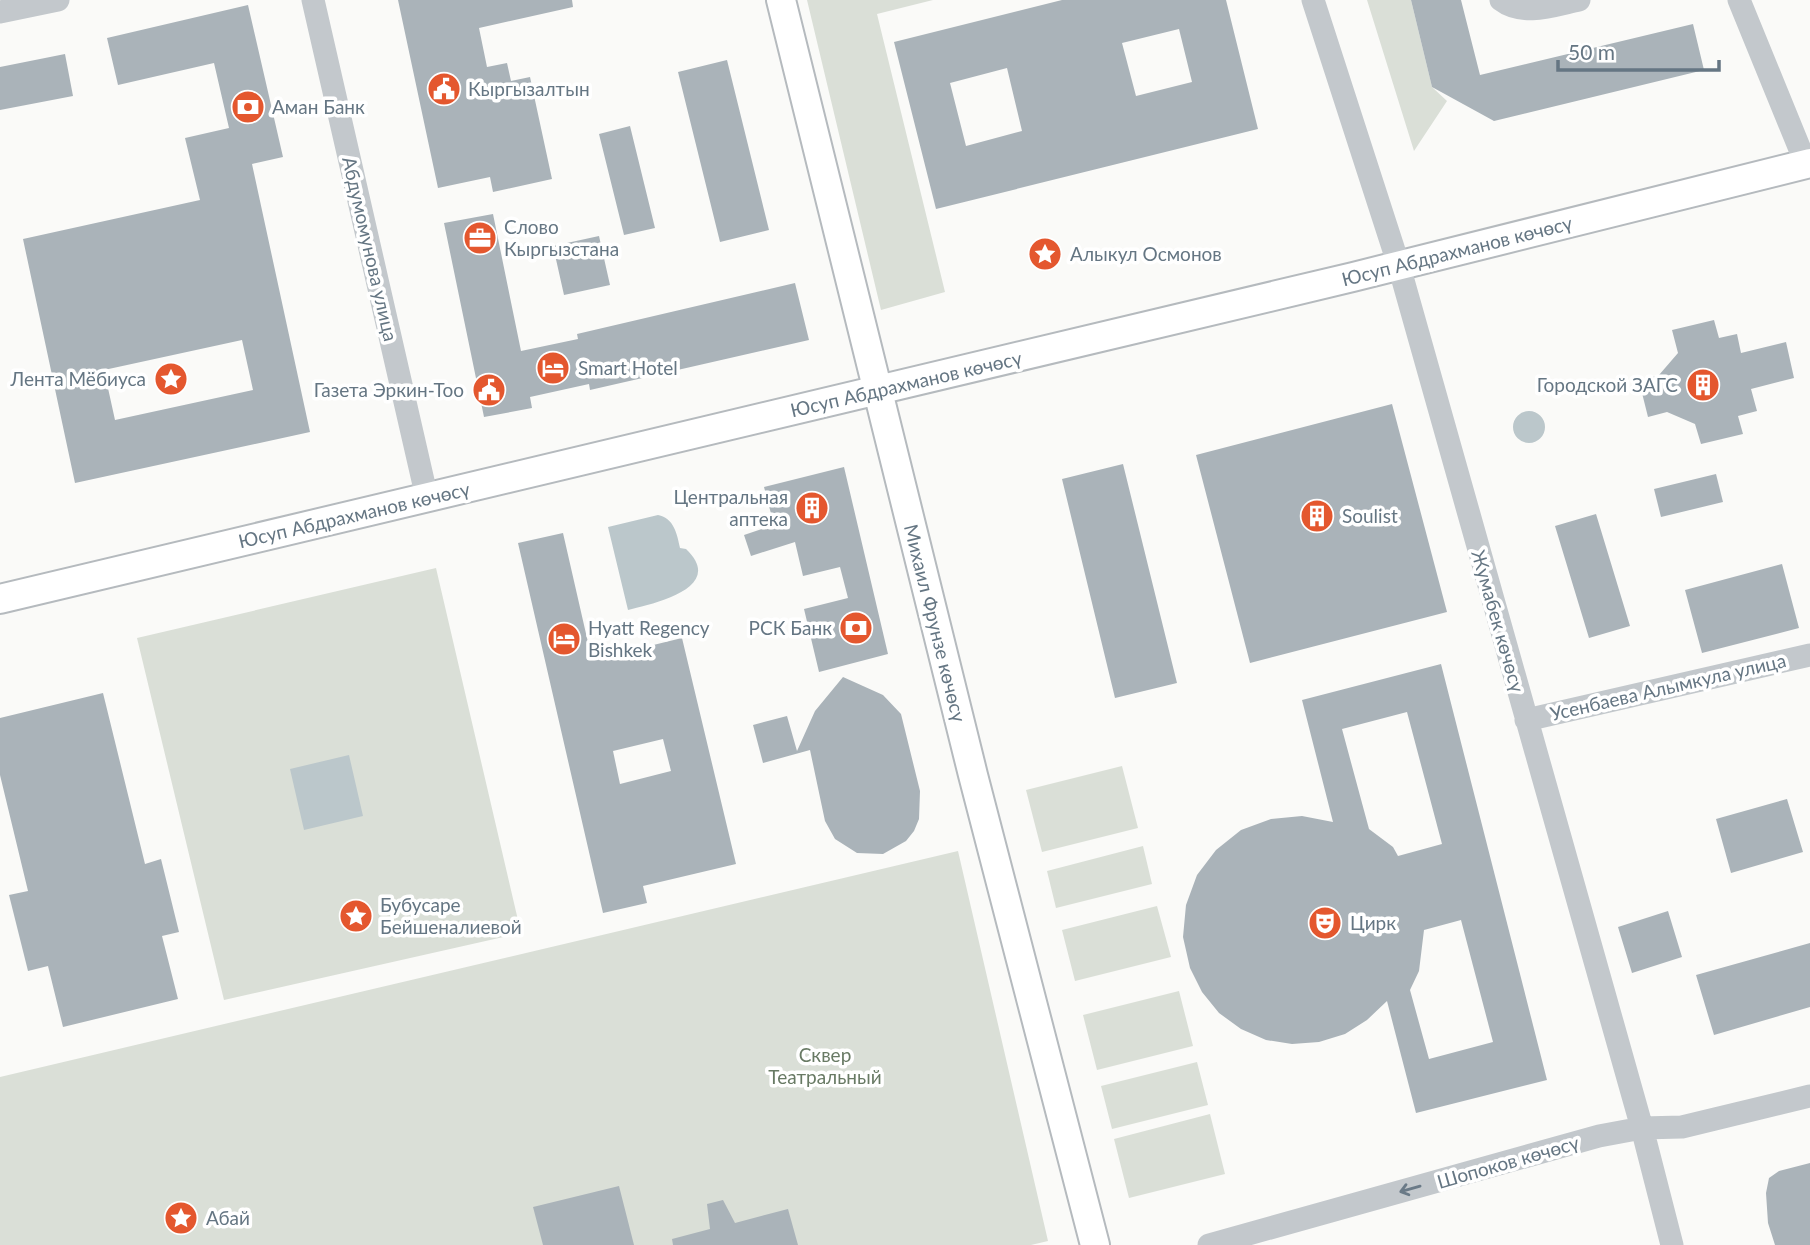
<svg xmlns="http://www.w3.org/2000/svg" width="1810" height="1245" font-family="Lato,sans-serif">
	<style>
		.green { fill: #dadfd7 }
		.water { fill: #bbc7cb }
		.building { fill: #aab3b9; fill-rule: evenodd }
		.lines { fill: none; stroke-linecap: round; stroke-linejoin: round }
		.major-casing { stroke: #b5babe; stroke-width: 32 }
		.minor { stroke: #c3c8cc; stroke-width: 23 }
		.major { stroke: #fff; stroke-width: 28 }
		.oneway { stroke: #6a7a87 }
		.labels { text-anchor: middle; stroke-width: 7; stroke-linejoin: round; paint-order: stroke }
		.poi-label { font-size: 19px; fill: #657683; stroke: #fff; text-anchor: start }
		.street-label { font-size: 19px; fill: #657683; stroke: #fff }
		.park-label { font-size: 19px; fill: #687a64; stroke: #fff }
	</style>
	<rect width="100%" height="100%" fill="#fafaf8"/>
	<path class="green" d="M807,0H933L877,14L945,292L881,310Z
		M1367,0H1411L1432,87L1447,101L1414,151Z
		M436,568L521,933L224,1000L137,638Z
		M1122,766L1138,828L1042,852L1026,790Z
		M1143,846L1152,884L1056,908L1047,871Z
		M958,851L1048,1241L1031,1245H0V1077Z
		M1157,906L1171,957L1075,981L1062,930Z
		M1179,991L1193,1046L1097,1070L1083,1015Z
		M1197,1062L1208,1105L1112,1129L1101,1086Z
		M1210,1114L1225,1174L1129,1198L1114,1139Z"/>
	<path class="water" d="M1513 427a16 16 0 1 1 32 0a16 16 0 1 1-32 0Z
		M658,515C674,518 677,534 680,548L686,549C727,588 653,604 628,610L608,527Z
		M349,755L363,816L304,830L290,769Z"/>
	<path class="building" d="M398,0H572L573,7L479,28L487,67L507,63L511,81L530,77L552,179L493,192L490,177L438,188Z
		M1062,0H1226L1258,129L936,209L894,42ZM1179,29L1192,82L1136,96L1122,43ZM1007,68L1022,131L966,146L950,83Z
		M1411,0H1461L1480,75L1693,24L1704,70L1494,121L1432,87Z
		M248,5L283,157L252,164L310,432L75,483L23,239L200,200L185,138L229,128L214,63L118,85L107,38ZM242,340L253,390L115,420L104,370Z
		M65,54L73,96L0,110V67Z
		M727,60L769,230L720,242L678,72Z
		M630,126L655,228L624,235L599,134Z
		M493,214L521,351L578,339L577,334L795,283L809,340L590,390L589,384L530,397L532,408L484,417L444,223Z
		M599,236L610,285L564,295L553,246Z
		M1714,320L1719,338L1737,334L1741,353L1786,342L1794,378L1751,389L1757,411L1738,416L1743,434L1701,444L1695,424L1667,412L1648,417L1639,381L1659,375L1678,353L1672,330Z
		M1392,404L1447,612L1250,663L1196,455Z
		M1123,464L1177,683L1115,698L1062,479Z
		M844,467L888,654L819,672L804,609L848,598L840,567L803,576L795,542L751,556L744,535L774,525L764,487Z
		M1716,474L1723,502L1661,517L1654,489Z
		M1596,514L1630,626L1589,638L1555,526Z
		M563,533L592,660L682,638L736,864L643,886L647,903L603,913L518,543ZM663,739L671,771L620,784L613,751Z
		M1782,564L1799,628L1702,653L1685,590Z
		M1441,664L1547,1080L1416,1113L1387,1001L1367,1020L1345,1034L1319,1042L1292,1044L1266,1040L1241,1029L1219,1013L1202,992L1190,968L1183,937L1186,905L1197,875L1216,850L1241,830L1271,819L1302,816L1333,822L1302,700ZM1407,712L1442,844L1398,856L1393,847L1369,829L1342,729ZM1461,920L1493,1042L1429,1059L1410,990L1419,971L1424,930Z
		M843,677L883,695L901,714L920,791L919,819L914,831L906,841L883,854L857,853L835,839L825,821L810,750L763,763L753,725L787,716L797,751L815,711Z
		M103,693L145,864L161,859L179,932L162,936L178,999L63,1027L48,966L28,971L9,895L28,891L0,775V718Z
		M1787,799L1803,852L1731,873L1716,819Z
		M1668,911L1682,957L1632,973L1618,927Z
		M1810,943V1007L1714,1035L1696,975Z
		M1810,1163V1245H1775L1768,1223L1766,1193L1769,1178L1779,1171Z
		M619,1186L634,1245H543L533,1207Z
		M723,1200L735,1223L788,1209L798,1245H673L672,1239L710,1229L707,1204Z"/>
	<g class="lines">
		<defs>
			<path id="major" d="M781,0L973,775L1095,1245
				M0,599L1353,277L1810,163"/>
		</defs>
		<use href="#major" class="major-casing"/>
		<path class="minor" d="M313,0L427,498
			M1313,0L1399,266L1642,1128L1672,1245
			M1501,0C1523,17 1555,5 1579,0
			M1739,0L1806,164
			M0,12L58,0
			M1526,720L1810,655
			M1209,1245L1599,1136L1642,1128L1682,1127L1810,1096"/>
		<use href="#major" class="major"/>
	</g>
	<defs><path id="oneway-shaft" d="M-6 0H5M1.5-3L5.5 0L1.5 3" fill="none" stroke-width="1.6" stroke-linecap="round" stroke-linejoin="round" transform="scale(1.75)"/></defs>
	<use class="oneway" href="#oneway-shaft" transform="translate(1410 1189) rotate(164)"/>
	<defs>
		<symbol id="civic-disc" viewBox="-11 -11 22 22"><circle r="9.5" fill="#e4572e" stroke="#fff"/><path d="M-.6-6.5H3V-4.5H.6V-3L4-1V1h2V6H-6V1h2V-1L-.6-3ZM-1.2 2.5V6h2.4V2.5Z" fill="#fff"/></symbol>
		<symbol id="bank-disc" viewBox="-11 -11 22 22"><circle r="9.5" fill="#e4572e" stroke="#fff"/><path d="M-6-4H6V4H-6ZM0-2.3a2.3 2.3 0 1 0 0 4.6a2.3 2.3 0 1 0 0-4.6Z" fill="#fff"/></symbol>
		<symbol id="office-disc" viewBox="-11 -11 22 22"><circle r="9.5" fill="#e4572e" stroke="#fff"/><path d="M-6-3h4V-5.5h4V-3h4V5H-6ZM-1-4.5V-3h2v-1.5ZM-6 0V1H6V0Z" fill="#fff"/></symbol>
		<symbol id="sight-disc" viewBox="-11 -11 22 22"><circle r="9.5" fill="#e4572e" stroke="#fff"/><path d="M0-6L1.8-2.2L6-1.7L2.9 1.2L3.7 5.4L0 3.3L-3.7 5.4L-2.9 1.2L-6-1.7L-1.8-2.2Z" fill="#fff"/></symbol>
		<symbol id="hotel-disc" viewBox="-11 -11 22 22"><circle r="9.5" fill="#e4572e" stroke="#fff"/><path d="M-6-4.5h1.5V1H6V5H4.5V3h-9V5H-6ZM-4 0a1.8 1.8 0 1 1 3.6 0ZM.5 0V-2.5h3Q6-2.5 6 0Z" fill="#fff"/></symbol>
		<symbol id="building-disc" viewBox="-11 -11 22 22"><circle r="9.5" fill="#e4572e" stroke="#fff"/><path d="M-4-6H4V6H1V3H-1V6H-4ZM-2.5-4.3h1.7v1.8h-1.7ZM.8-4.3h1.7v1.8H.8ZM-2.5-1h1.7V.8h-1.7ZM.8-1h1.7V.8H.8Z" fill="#fff"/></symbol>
		<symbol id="theatre-disc" viewBox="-11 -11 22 22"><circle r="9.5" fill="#e4572e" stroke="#fff"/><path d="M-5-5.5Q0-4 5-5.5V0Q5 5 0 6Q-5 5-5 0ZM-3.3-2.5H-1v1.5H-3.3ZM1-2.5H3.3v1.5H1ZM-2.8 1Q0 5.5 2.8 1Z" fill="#fff"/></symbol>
	</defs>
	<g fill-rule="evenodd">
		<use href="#civic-disc" x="425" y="70" width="38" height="38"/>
		<use href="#bank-disc" x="229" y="88" width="38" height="38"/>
		<use href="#office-disc" x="461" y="219" width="38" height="38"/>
		<use href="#sight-disc" x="1026" y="235" width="38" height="38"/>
		<use href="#hotel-disc" x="534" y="349" width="38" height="38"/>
		<use href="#sight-disc" x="152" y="360" width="38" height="38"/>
		<use href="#building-disc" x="1684" y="366" width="38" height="38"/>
		<use href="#civic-disc" x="470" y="371" width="38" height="38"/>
		<use href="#building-disc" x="793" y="489" width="38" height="38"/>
		<use href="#building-disc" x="1298" y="497" width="38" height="38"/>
		<use href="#bank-disc" x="837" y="609" width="38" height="38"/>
		<use href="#hotel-disc" x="545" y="620" width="38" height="38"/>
		<use href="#sight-disc" x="337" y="897" width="38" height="38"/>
		<use href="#theatre-disc" x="1306" y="904" width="38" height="38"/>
		<use href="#sight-disc" x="162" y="1199" width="38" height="38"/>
	</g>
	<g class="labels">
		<g class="poi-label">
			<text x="468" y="96">Кыргызалтын</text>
			<text x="272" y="114">Аман Банк</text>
			<text x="504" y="234">Слово<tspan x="504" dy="22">Кыргызстана</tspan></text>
			<text x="1070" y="261">Алыкул Осмонов</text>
			<text x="578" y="375">Smart Hotel</text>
			<text x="146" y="386" text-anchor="end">Лента Мёбиуса</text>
			<text x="1678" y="392" text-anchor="end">Городской ЗАГС</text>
			<text x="464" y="397" text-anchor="end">Газета Эркин-Тоо</text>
			<text x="788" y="504" text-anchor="end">Центральная<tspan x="788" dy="22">аптека</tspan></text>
			<text x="1342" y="523">Soulist</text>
			<text x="588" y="635">Hyatt Regency<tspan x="588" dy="22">Bishkek</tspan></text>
			<text x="832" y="635" text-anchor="end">РСК Банк</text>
			<text x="380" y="912">Бубусаре<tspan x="380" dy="22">Бейшеналиевой</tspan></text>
			<text x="1350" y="930">Цирк</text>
			<text x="206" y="1225">Абай</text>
		</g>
		<g class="street-label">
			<text transform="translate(370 249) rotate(77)" y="7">Абдумомунова улица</text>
			<text transform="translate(1457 251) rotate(-14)" y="7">Юсуп Абдрахманов көчөсү</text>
			<text transform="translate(906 384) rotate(-13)" y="7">Юсуп Абдрахманов көчөсү</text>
			<text transform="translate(354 515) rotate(-13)" y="7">Юсуп Абдрахманов көчөсү</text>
			<text transform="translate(1498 621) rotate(74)" y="7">Жумабек көчөсү</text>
			<text transform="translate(935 623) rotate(76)" y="7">Михаил Фрунзе көчөсү</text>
			<text transform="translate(1668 687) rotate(-13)" y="7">Усенбаева Алымкула улица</text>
			<text transform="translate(1508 1162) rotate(-16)" y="7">Шопоков көчөсү</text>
		</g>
		<g class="park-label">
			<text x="825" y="1062">Сквер<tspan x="825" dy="22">Театральный</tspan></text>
		</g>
	</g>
	<path d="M1558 60v10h161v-10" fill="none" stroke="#657683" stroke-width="3.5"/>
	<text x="1568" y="60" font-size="21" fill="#657683" stroke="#ffffff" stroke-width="5" paint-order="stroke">50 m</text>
</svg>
